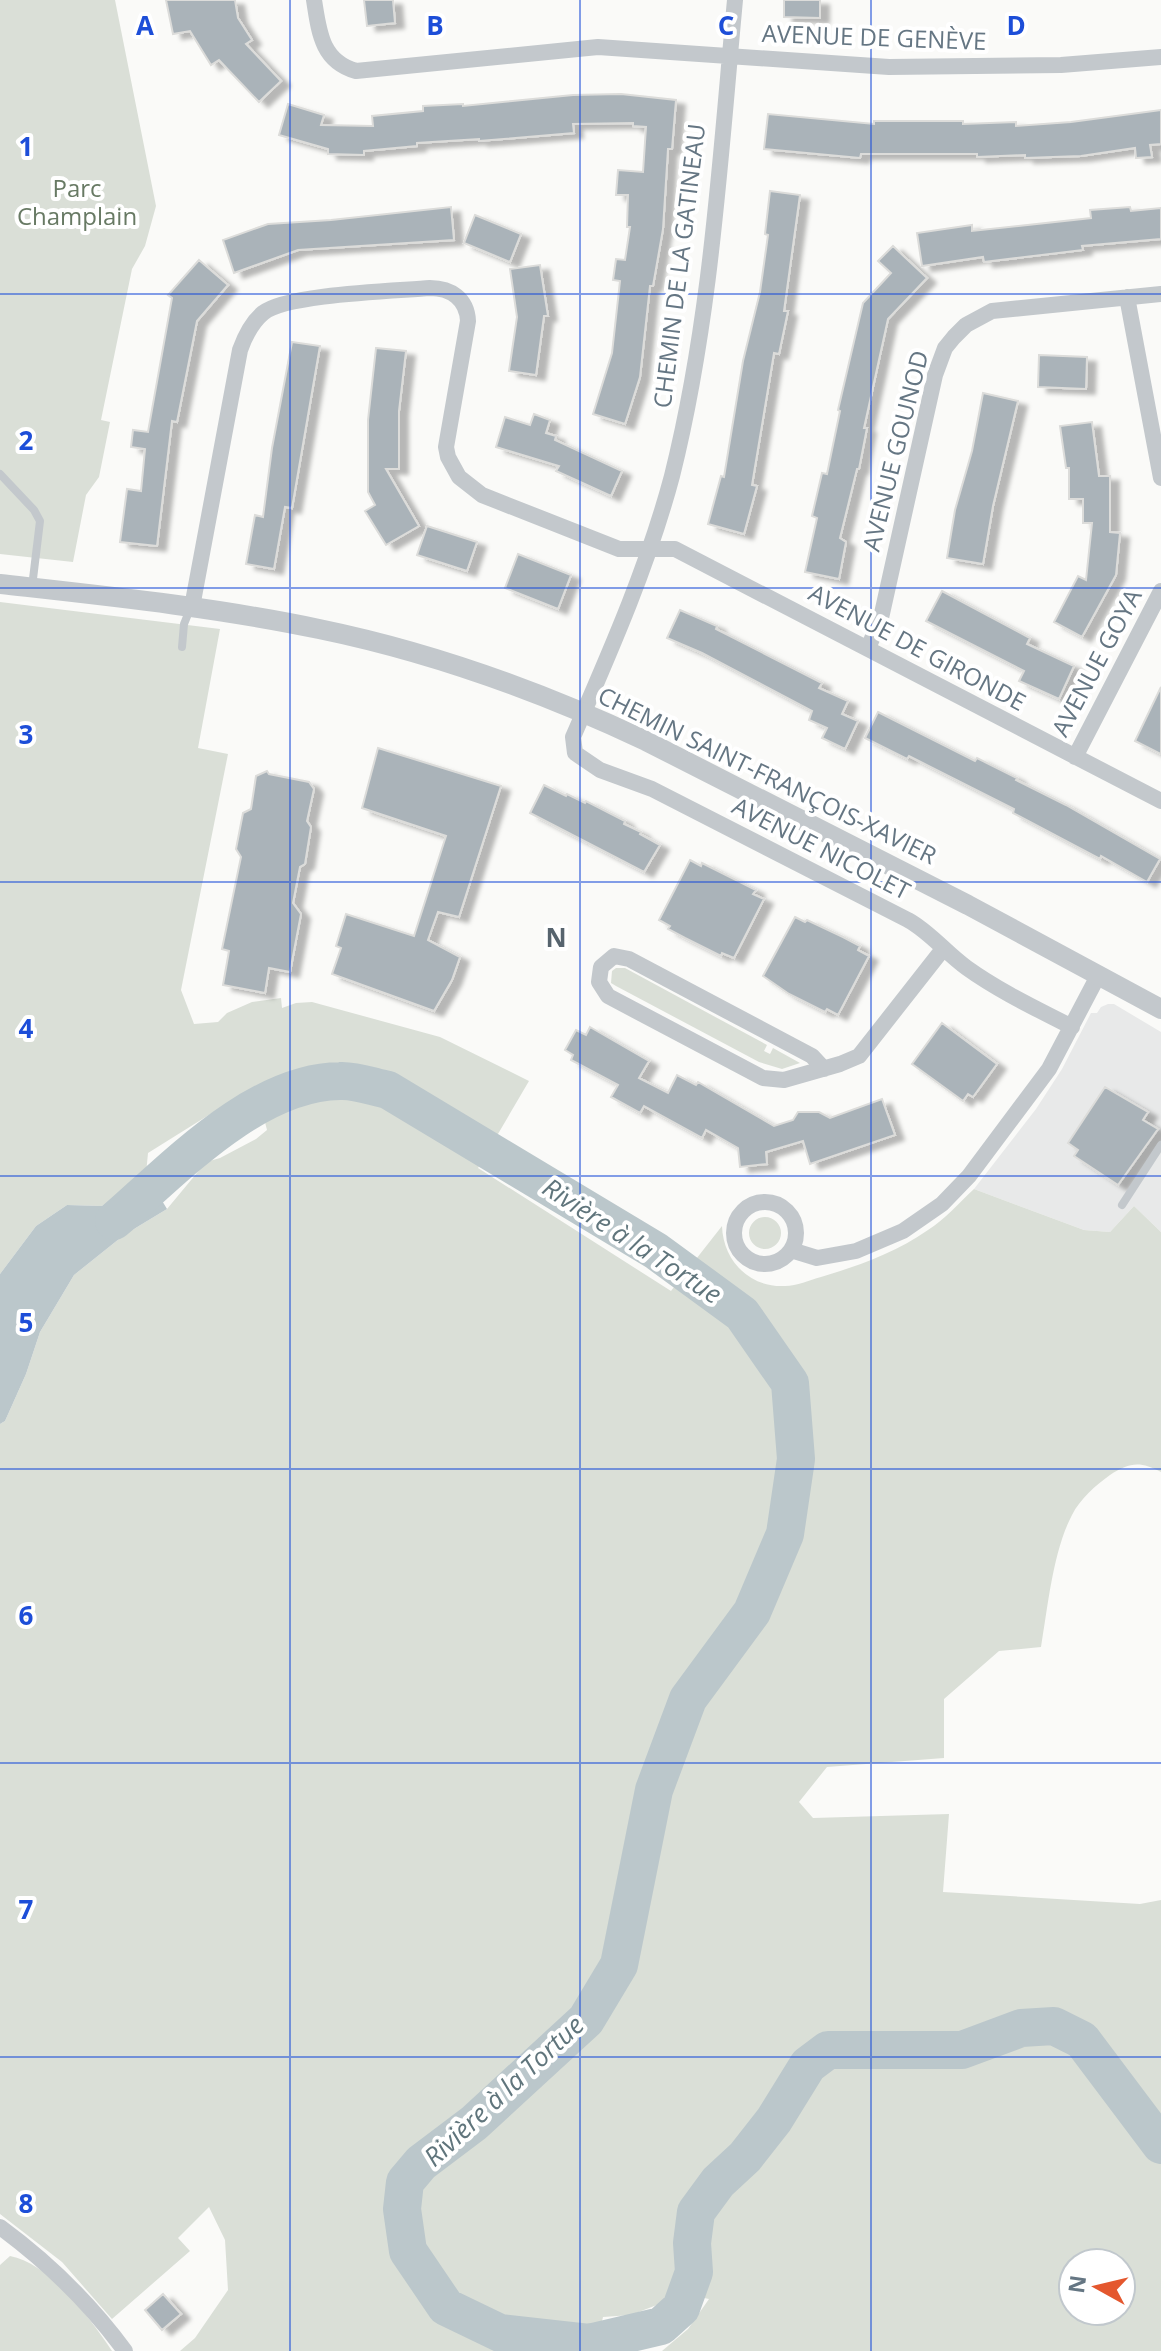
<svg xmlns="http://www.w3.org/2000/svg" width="1161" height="2351" font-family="'Open Sans',sans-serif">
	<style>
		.built { fill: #e8e9e9 }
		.green { fill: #dadfd7; fill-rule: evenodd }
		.water { fill: #bbc7cb }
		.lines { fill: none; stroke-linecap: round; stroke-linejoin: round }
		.river { stroke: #bbc7cb; stroke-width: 38 }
		.building { fill: #aab3b9; stroke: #dcdcda; stroke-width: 2; filter: url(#shadow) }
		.service { stroke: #c3c8cc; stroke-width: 8 }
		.minor { stroke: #c3c8cc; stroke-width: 16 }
		.tertiary { stroke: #c3c8cc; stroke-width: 20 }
		.grid { fill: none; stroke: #1d4ed8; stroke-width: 2; stroke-opacity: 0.55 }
		.labels { text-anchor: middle; stroke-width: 8; stroke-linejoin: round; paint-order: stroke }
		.street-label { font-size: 24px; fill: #657683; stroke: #fff }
		.park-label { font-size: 24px; fill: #687a64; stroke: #fff }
		.neighbourhood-label { font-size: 26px; font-weight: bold; fill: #57646e; stroke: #fff }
		.water-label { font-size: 26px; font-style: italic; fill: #60757c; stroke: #fff }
		.grid-label { font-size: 26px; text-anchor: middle; font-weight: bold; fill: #1d4ed8; stroke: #fff; stroke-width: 8; stroke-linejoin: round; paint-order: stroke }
	</style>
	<defs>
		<filter id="shadow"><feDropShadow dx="9" dy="5" stdDeviation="2" flood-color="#0004"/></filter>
	</defs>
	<rect width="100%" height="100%" fill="#fafaf8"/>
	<path class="built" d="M1108,1004H1114L1161,1032V1232L1134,1206L1110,1232L1084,1230L974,1189L1036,1109L1062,1069L1091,1013H1097L1101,1007Z"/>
	<path class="green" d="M0,0H115L156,206L145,246L132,269L101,420L110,422L99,477L86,495L73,562L0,554Z
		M0,602L220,629L198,748L228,754L181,990L194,1024L218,1022L227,1013L252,1002L281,998L282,1008L296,1003L312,1002L440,1037L529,1081L478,1168L671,1291L722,1226C723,1260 749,1288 785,1286C797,1286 809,1280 821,1277C858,1266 895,1253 928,1230C945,1219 959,1203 974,1189L1084,1230L1110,1232L1134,1206L1161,1232V1472C1141,1461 1129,1462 1110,1475C1096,1485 1080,1499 1072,1515C1053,1551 1048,1606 1041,1647L999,1651L944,1699V1758L827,1767L799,1802L813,1818L949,1814L943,1892L1140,1904L1161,1900V2351H662L688,2329L709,2299L685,2294L631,2315L603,2317L595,2351H180L195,2338L228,2290L225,2240L209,2207L178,2238L190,2251L112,2319L62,2262L0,2214V1424L5,1421L26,1374L40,1332L74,1275L124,1235L167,1209L206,1162L220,1158L256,1139L267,1130L257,1091L212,1113L148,1153L146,1174L102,1206L67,1205L36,1226L0,1274ZM1073,2263H1121V2311H1073Z
		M616,968H625L767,1045L764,1051L770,1054L773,1048L800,1063L782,1069L759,1062L616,986L611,983L612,971Z
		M749 1233a16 16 0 1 1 32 0a16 16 0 1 1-32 0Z
		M10,2256C51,2264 90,2318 112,2351H0V2265Z"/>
	<path class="water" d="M146,1174L167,1209L124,1235L74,1275L40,1332L26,1374L5,1421L0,1424V1274L36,1226L67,1205L102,1206Z"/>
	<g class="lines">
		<path class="river" d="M114,1221C175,1168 255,1082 340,1081C355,1080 373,1087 388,1090L656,1251L742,1314L790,1383L796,1459L785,1534L752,1612L688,1699L654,1790L619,1965L586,2020L474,2123L421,2163L405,2182L402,2209L408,2251L446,2307L500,2333L589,2343L661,2326L681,2308L694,2272L692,2243L696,2212L718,2182L745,2157L774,2120L808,2065L828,2050H962L1021,2028L1054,2026L1082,2040L1161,2145"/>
	</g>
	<path class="building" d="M166,0H235L238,18L252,40L246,44L281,81L259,102L219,60L211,65L190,31L173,34Z
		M364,0H393L395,23L367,26Z
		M784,0H820V18L784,17Z
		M621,94L676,100L672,149H668L663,229L653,286H650L640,377L625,424L593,414L612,353L620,281L613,280L616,259L625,260L630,227H627L628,195H616L618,170L643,172L646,127L633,126V123L573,124L574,133L479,141V139L417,143V146L364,151V155L328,154V149L279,135L288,104L324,115L321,125L373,126L372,116L423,111V106L463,104V106L573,95Z
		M1161,110V144L1150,145L1152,157L1136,158L1135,148L1081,156L1025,158V155L977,157V154H861L860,158L764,149L768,114L874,124V121H963V124L1016,122V126L1071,122Z
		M770,191L800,195L784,311H788L779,354L774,353L752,485L757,486L744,534L708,524L721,476L724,477L743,361L760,292L768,235L765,234Z
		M451,207L454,240L298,250L234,273L223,240L268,224L331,220Z
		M1130,207L1131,211L1161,208V239L1082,246L1083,250L984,262L983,257L922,266L917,233L972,225V231L1091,218L1090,210Z
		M475,215L521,234L510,262L464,243Z
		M893,246L927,278L888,319L864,428H867L859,469H857L840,538L846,542L839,579L805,572L817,518L812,516L822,473L827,474L840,411L838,410L863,303L891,273L878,261Z
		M199,260L228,285L197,321L177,422L172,421L157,546L120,542L127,489L141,491L145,449L131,447L133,430L148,432L172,298L168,295Z
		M540,265L548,316H544L536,375L509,371L517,317L510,269Z
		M292,342L320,346L292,508L285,507L274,569L246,564L255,515L263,517L272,448Z
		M376,348L406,351L399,411V469H386L419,526L386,545L365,511L375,505L368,492V420Z
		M1039,355L1087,357L1086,389L1038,387Z
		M983,393L1018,401L993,506L983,564L947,558L955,510L972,451Z
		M534,414L550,420L546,433L556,436L555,440L622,471L611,496L556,471L559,466L496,447L505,417L530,425Z
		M1092,422L1099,476H1110V532L1120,533L1116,575L1082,637L1054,622L1078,576L1086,580L1092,523H1083V499H1069V468H1066L1060,426Z
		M427,526L477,542L467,571L417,555Z
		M518,554L571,575L558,609L505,588Z
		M942,591L1030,638L1027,644L1074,666L1059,699L1019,681L1024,671L926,621Z
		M680,610L717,626L716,629L822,683L819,688L848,701L842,714L858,721L845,749L822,738L827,728L809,720L812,711L702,653L667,638Z
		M1161,687V754L1135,741Z
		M878,712L975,761L977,758L1017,778L1016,780L1066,805L1160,859L1147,882L1101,856L1100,859L1013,813L1014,809L909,756L907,759L865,738Z
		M378,748L501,786L459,917L438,912L428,940L460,957L452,980L434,1011L332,974L341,948L336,946L346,914L414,936L446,836L362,808Z
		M267,771L269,774L309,782L314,789L307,821L311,827L305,864L300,867L293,903L301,914L290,972L269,968L265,993L223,985L229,951L222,949L241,857L236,849L243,813L251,809L256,776Z
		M544,785L566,796L567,794L585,803L586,801L625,821L624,824L641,832L640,834L660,845L644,872L530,813Z
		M690,860L701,866L702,863L756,890L753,894L764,899L734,958L722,953L721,956L685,938L668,929L670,926L659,920Z
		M795,917L805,922L807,920L843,937L860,946L858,950L869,956L838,1015L827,1009L825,1012L789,994L763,976Z
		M942,1023L997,1064L973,1097L968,1094L963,1101L912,1064Z
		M590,1027L649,1061L639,1078L668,1093L677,1075L696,1085L698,1082L774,1126L793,1120L798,1112H819L830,1118L882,1099L895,1135L810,1164L803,1141L766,1152L767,1164L740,1167L738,1148L706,1130L702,1138L644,1106L640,1113L611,1097L618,1085L571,1060L573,1055L565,1050L576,1030L586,1035Z
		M1105,1087L1148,1112L1143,1120L1158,1129L1118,1185L1074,1156L1078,1150L1068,1143Z
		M163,2294L181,2314L162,2330L145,2310Z"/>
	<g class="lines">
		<path class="service" d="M0,474L34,510L40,521L32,587
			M182,647L184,624L190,609
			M1122,1205L1161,1145"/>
		<path class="minor" d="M314,0C319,31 321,61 356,71L598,47L889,67L1061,65L1161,57
			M735,0C720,159 711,320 672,476C648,566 610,652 573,737L575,753L600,770L652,789L908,920C930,932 946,953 967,968C999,991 1037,1009 1072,1027
			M1127,297L1161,478
			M192,607L240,350C245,336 251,323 263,313C286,294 396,291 430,288C451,288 467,299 468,321L446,447L448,457L459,477L482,495L619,549H675L1161,801
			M868,648L881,618L935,375L945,348L954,337L966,325L992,311L1161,294
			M1075,757L1161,591
			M824,1069L812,1056L629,959L614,956L601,967L599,982L608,996L763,1078L784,1080L840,1064L859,1056L943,949
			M734 1233a31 31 0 1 1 62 0a31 31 0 1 1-62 0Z
			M791,1250L817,1258L856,1251L903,1231L942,1204L969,1176L1049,1069L1099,974
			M0,2227C49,2263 89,2302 125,2351"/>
		<path class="tertiary" d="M0,584C107,596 214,607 319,629C431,652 542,692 646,741L968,905L1161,1009"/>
	</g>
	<path class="grid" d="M290,0V2351M580,0V2351M871,0V2351M0,294H1161M0,588H1161M0,882H1161M0,1176H1161M0,1469H1161M0,1763H1161M0,2057H1161"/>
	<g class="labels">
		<g class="street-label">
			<text transform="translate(874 38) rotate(2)" y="8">AVENUE DE GENÈVE</text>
			<text transform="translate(680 266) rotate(-83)" y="8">CHEMIN DE LA GATINEAU</text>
			<text transform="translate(896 451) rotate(-76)" y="8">AVENUE GOUNOD</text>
			<text transform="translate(917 648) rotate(28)" y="8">AVENUE DE GIRONDE</text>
			<text transform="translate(1097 663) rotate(-62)" y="8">AVENUE GOYA</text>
			<text transform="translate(767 776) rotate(26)" y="8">CHEMIN SAINT-FRANÇOIS-XAVIER</text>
			<text transform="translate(821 849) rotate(27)" y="8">AVENUE NICOLET</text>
		</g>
		<g class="park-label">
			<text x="77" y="197">Parc<tspan x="77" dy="28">Champlain</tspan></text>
		</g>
		<g class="neighbourhood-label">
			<text x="556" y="947">N</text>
		</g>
		<g class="water-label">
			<text transform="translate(632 1241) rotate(33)" y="9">Rivière à la Tortue</text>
			<text transform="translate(504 2091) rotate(-43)" y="9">Rivière à la Tortue</text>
		</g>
	</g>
	<g class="grid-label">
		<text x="145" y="35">A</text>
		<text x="435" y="35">B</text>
		<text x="726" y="35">C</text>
		<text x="1016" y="35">D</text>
		<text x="26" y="156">1</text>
		<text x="26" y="450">2</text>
		<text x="26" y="744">3</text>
		<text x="26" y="1038">4</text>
		<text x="26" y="1332">5</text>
		<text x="26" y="1625">6</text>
		<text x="26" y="1919">7</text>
		<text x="26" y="2213">8</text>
	</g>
	<g transform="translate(1097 2287) rotate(278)"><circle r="38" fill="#ffffff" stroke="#c1c8cd" stroke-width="2"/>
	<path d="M0-6L14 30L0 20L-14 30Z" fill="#e4572e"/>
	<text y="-12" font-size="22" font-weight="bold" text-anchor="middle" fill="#657683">N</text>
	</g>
</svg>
